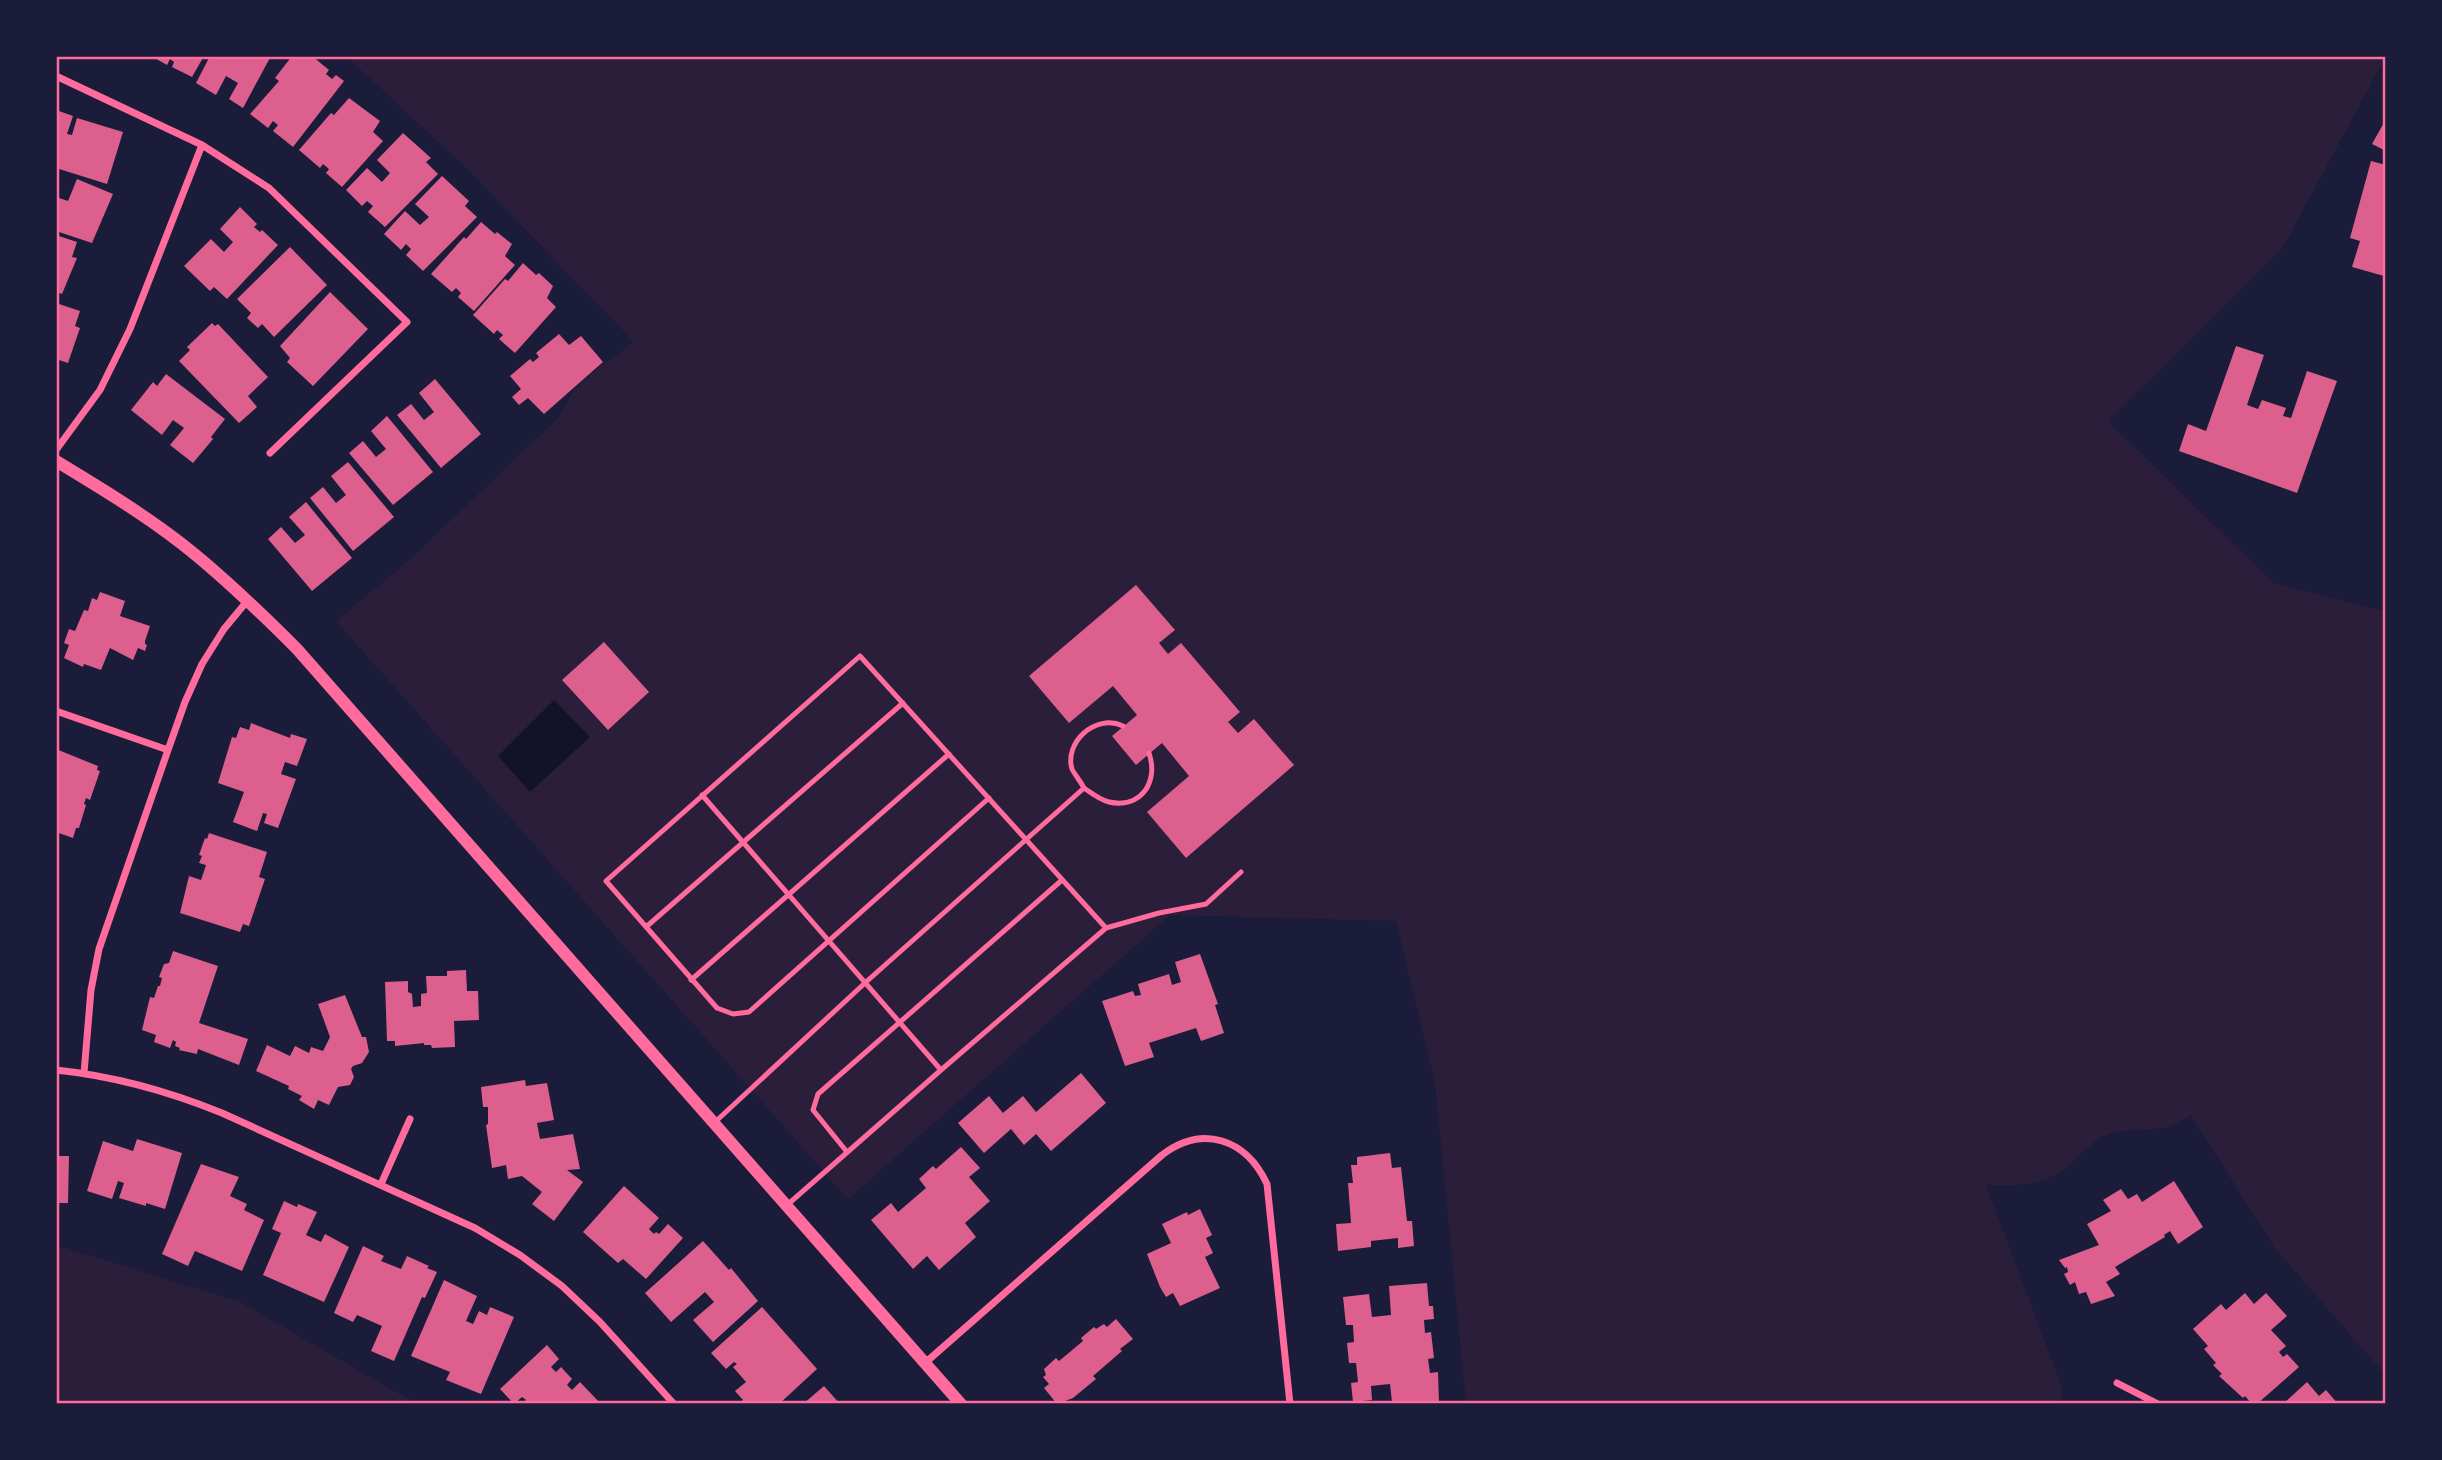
<svg xmlns="http://www.w3.org/2000/svg" width="2442" height="1460" font-family="'Roboto Condensed',sans-serif">
	<style>
		.green { fill: #2a1e3b }
		.water { fill: #12122b }
		.building { fill: #dd5f8e }
		.lines { fill: none; stroke-linecap: round; stroke-linejoin: round }
		.service { stroke: #ff6b9d; stroke-width: 5 }
		.minor { stroke: #ff6b9d; stroke-width: 7 }
		.tertiary { stroke: #ff6b9d; stroke-width: 12 }
		.neatline { fill: none; stroke: #ff6b9d; stroke-width: 2.5 }
	</style>
	<rect width="100%" height="100%" fill="#1b1b3a"/>
	<path class="green" d="M346,56H2386L2282,249L2108,421L2273,583L2386,612V1376L2274,1247L2191,1115C2182,1121 2172,1127 2161,1128C2143,1131 2125,1128 2107,1135C2089,1142 2080,1158 2065,1169C2041,1186 2014,1186 1986,1185L2063,1390L2059,1404H1466L1435,1083L1396,921L1170,915L848,1199L336,621L407,562L559,417L574,390L601,366L634,342L466,168Z
		M56,1245L240,1302L417,1404H56Z"/>
	<path class="water" d="M554,700L590,737L530,792L498,756Z"/>
	<path class="building" d="M151,56H204L192,77L172,67L174,62L170,59L167,65Z
		M210,56H271L243,108L229,99L238,83L226,76L216,95L196,83Z
		M292,56H312L329,70L326,74L332,79L336,75L344,81L293,147L273,131L278,125L273,121L268,128L250,114L279,81L275,78Z
		M349,98L380,121L373,132L383,141L342,187L326,173L329,169L323,164L320,168L299,150L331,113L334,115Z
		M56,110L73,116L67,134L72,135L77,118L123,132L107,184L56,168Z
		M2386,119V151L2372,144Z
		M403,133L431,158L426,162L438,174L385,227L368,212L373,206L367,201L362,206L346,190L367,168L382,182L390,173L377,160Z
		M2371,161L2386,165V267L2384,276L2352,267L2360,241L2350,238Z
		M442,176L469,201L465,206L477,217L423,271L406,255L411,249L406,244L401,250L384,234L405,211L420,225L429,217L415,204Z
		M77,179L113,194L92,243L56,231V197L68,201Z
		M240,207L257,224L254,227L260,232L262,230L278,245L227,299L214,287L210,291L184,266L211,239L224,252L233,242L220,229Z
		M481,222L495,234L497,232L512,244L505,256L515,265L474,311L458,297L461,293L456,288L452,292L431,274L464,237L466,239Z
		M56,235L77,242L72,257L77,258L62,294L56,292Z
		M290,247L327,285L274,337L262,324L258,328L247,318L251,313L237,299Z
		M523,263L536,275L539,273L553,286L547,298L556,307L515,353L499,339L503,335L497,330L494,334L473,315L505,279L508,281Z
		M330,292L368,329L313,386L287,362L290,358L280,346Z
		M56,303L80,311L75,326L80,328L68,363L56,359Z
		M212,323L215,326L218,324L268,377L248,396L257,407L239,423L179,361L190,350L187,347Z
		M559,334L569,345L581,336L603,362L544,414L528,398L519,405L512,397L521,389L510,376L530,359L533,362L539,357L536,353Z
		M2236,346L2264,355L2247,405L2258,409L2262,400L2286,408L2283,416L2291,418L2307,371L2337,381L2297,493L2179,451L2188,424L2206,431Z
		M166,374L225,419L211,437L213,439L193,463L170,445L184,428L173,420L162,435L131,410L153,382L157,386Z
		M435,379L481,434L441,468L397,415L411,404L424,420L434,412L419,393Z
		M387,416L433,472L393,505L349,453L363,441L376,457L386,449L371,431Z
		M348,462L394,517L353,551L310,498L323,487L336,503L346,495L331,476Z
		M306,502L352,558L312,591L268,539L281,527L295,543L305,535L289,517Z
		M1136,585L1175,630L1159,643L1168,654L1181,643L1240,712L1228,722L1238,733L1254,719L1294,765L1186,858L1147,812L1189,776L1162,743L1136,765L1112,736L1137,715L1113,686L1069,723L1029,676Z
		M100,592L125,601L120,616L150,626L145,641V644L147,645L145,651L138,648L133,660L110,648L101,670L84,664L83,667L64,658L69,645L64,643L69,629L75,631L84,610L88,611L92,598L97,600Z
		M604,642L649,692L608,730L562,680Z
		M251,723L290,738L291,734L307,739L297,766L285,762L281,774L296,779L278,828L264,823L267,814L263,813L257,831L233,822L244,792L218,783L232,737L236,738L240,727L249,730Z
		M56,749L98,766L97,770L100,771L90,800L86,798L84,804L86,805L79,828H76L73,838L56,832Z
		M209,833L267,852L259,877L265,879L249,926L243,924L240,932L180,913L189,876L201,880L206,865L199,863L202,856L199,855L205,838L207,839Z
		M173,951L218,966L199,1023L248,1039L239,1065L198,1049L197,1054L179,1050L180,1048L175,1046L176,1042L173,1040L170,1048L154,1042L156,1035L142,1030L150,997L154,998L158,986H160L162,978L159,977L164,964L169,963Z
		M1200,954L1218,1004L1215,1005L1224,1033L1201,1041L1196,1028L1149,1043L1154,1057L1125,1066L1102,1001L1133,991L1135,996L1141,995L1138,984L1169,974L1172,985L1181,982L1175,962Z
		M466,970L467,991H478L479,1020L454,1021L455,1047L432,1048L431,1045H424V1043L395,1046V1041H387L385,982L408,981V992L412,994L413,1007L421,1006V994L427,993L426,976H447V971Z
		M345,995L362,1037H366L369,1052L362,1063L353,1066L351,1069L354,1077L350,1085L338,1087L329,1105L318,1100L314,1109L299,1100L302,1096L288,1089L289,1086L256,1071L267,1045L290,1056L295,1046L309,1053L311,1047L323,1051L330,1037L318,1004Z
		M1081,1073L1106,1103L1051,1151L1036,1134L1024,1145L1011,1129L984,1153L958,1123L989,1096L1003,1113L1023,1096L1036,1112Z
		M525,1080L526,1086L547,1083L554,1120L537,1123L540,1139L573,1134L580,1169L567,1170L583,1182L554,1221L532,1204L542,1192L522,1176L508,1179L506,1165L492,1168L486,1125L488,1124V1107H483L481,1087Z
		M137,1139L182,1153L165,1209L146,1203V1206L119,1198L124,1183L118,1181L112,1199L87,1191L103,1141L133,1151Z
		M961,1147L980,1168L969,1177L990,1201L965,1223L976,1237L939,1270L927,1256L913,1269L871,1220L891,1203L898,1212L926,1188L919,1179L933,1166L936,1169Z
		M1390,1153L1392,1168L1401,1167L1407,1221H1412L1414,1246L1398,1248V1238L1371,1241V1247L1338,1251L1336,1224L1351,1223L1348,1183H1353L1351,1165H1357V1157Z
		M56,1156H69L68,1203H56Z
		M201,1164L239,1177L230,1196L247,1204L244,1210L264,1220L242,1271L195,1251L188,1266L162,1254Z
		M2174,1181L2203,1227L2178,1244L2170,1231L2164,1235L2165,1237L2115,1267L2120,1274L2106,1282L2115,1296L2091,1304L2086,1292L2079,1294L2075,1282L2070,1285L2064,1274L2068,1272L2067,1267L2065,1268L2059,1260L2099,1245L2087,1224L2111,1211L2103,1200L2121,1189L2128,1199L2137,1194L2142,1202Z
		M624,1186L659,1218L649,1229L654,1234L656,1232L659,1234L668,1224L683,1238L646,1279L623,1259L618,1263L583,1232Z
		M284,1201L297,1207L298,1204L317,1212L306,1235L321,1242L325,1234L349,1247L324,1302L263,1275L281,1233L272,1229Z
		M1200,1209L1212,1235L1206,1238L1213,1253L1205,1257L1220,1288L1180,1306L1173,1293L1166,1297L1160,1287L1147,1254L1171,1243L1162,1224L1187,1212L1188,1215Z
		M703,1241L729,1270L731,1268L758,1301L713,1342L693,1320L714,1302L705,1292L671,1322L645,1293Z
		M363,1246L384,1256L381,1261L401,1269L407,1256L429,1266L427,1268L437,1272L425,1298L422,1297L394,1361L371,1351L382,1326L357,1315L353,1322L334,1313Z
		M444,1280L477,1296L466,1321L473,1324L479,1311L487,1315L490,1307L514,1317L481,1394L446,1380L450,1372L411,1356Z
		M1427,1283L1429,1306H1433L1434,1319L1424,1320L1425,1333L1431,1332L1434,1358L1428,1359L1430,1373L1438,1372L1439,1403L1392,1402L1390,1384L1371,1386L1372,1400L1353,1402L1351,1383L1358,1382L1356,1363H1349L1347,1343L1354,1342L1353,1325H1346L1343,1297L1369,1294L1372,1317L1391,1315L1389,1286Z
		M2245,1293L2254,1304L2266,1293L2287,1316L2271,1330L2286,1346L2279,1352L2283,1357L2287,1354L2299,1367L2257,1404H2252L2245,1396L2243,1398L2219,1376L2222,1374L2213,1365L2216,1363L2204,1349L2208,1346L2193,1329L2221,1304L2226,1310Z
		M762,1307L817,1369L779,1404H743L741,1402L743,1400L735,1391L746,1382L733,1367L737,1364L734,1362L726,1369L711,1353Z
		M1116,1319L1133,1339L1120,1349L1122,1351L1093,1376L1096,1379L1073,1398L1057,1404L1044,1388L1049,1384L1043,1377L1046,1375L1044,1369L1056,1358L1059,1361L1083,1341L1081,1338L1094,1327L1096,1329L1104,1324L1107,1327Z
		M547,1345L559,1359L551,1367L556,1372L561,1367L572,1379L567,1385L572,1390L580,1382L601,1404H522L526,1400L522,1397L514,1404L500,1389Z
		M2307,1382L2319,1396L2326,1390L2338,1404H2283Z
		M824,1386L840,1404H803Z"/>
	<g class="lines">
		<path class="service" d="M1084,788C1091,793 1100,800 1109,802C1141,809 1159,782 1149,753
			M702,795L941,1070L786,1206
			M646,927L903,703
			M1106,928L1159,913L1206,904L1241,872
			M691,980L949,754
			M941,1070L1106,928L860,656L606,881L717,1008L733,1014L749,1012L989,798
			M714,1123L866,982L1084,788C1081,782 1075,775 1072,769C1064,743 1095,713 1123,726
			M847,1152L813,1110L818,1094L1062,880"/>
		<path class="minor" d="M56,76L202,145L269,188L407,322L270,453
			M56,450L100,390L130,329L202,145
			M56,711L168,750
			M56,1070C114,1076 168,1091 222,1113L475,1228L520,1255L562,1286L600,1322L674,1404
			M84,1073L91,990L99,949L168,750L185,702L202,664L224,629L248,600
			M381,1184L410,1119
			M925,1363L1162,1155C1203,1124 1246,1139 1267,1184L1290,1404
			M2117,1383L2158,1404"/>
		<path class="tertiary" d="M56,461C99,487 142,513 182,544C223,576 260,612 297,649L961,1404"/>
	</g>
	<rect width="2442" height="1460" fill="none" stroke="#1b1b3a" stroke-width="116"/>
	<rect x="58" y="58" width="2326" height="1344" class="neatline"/>
</svg>
